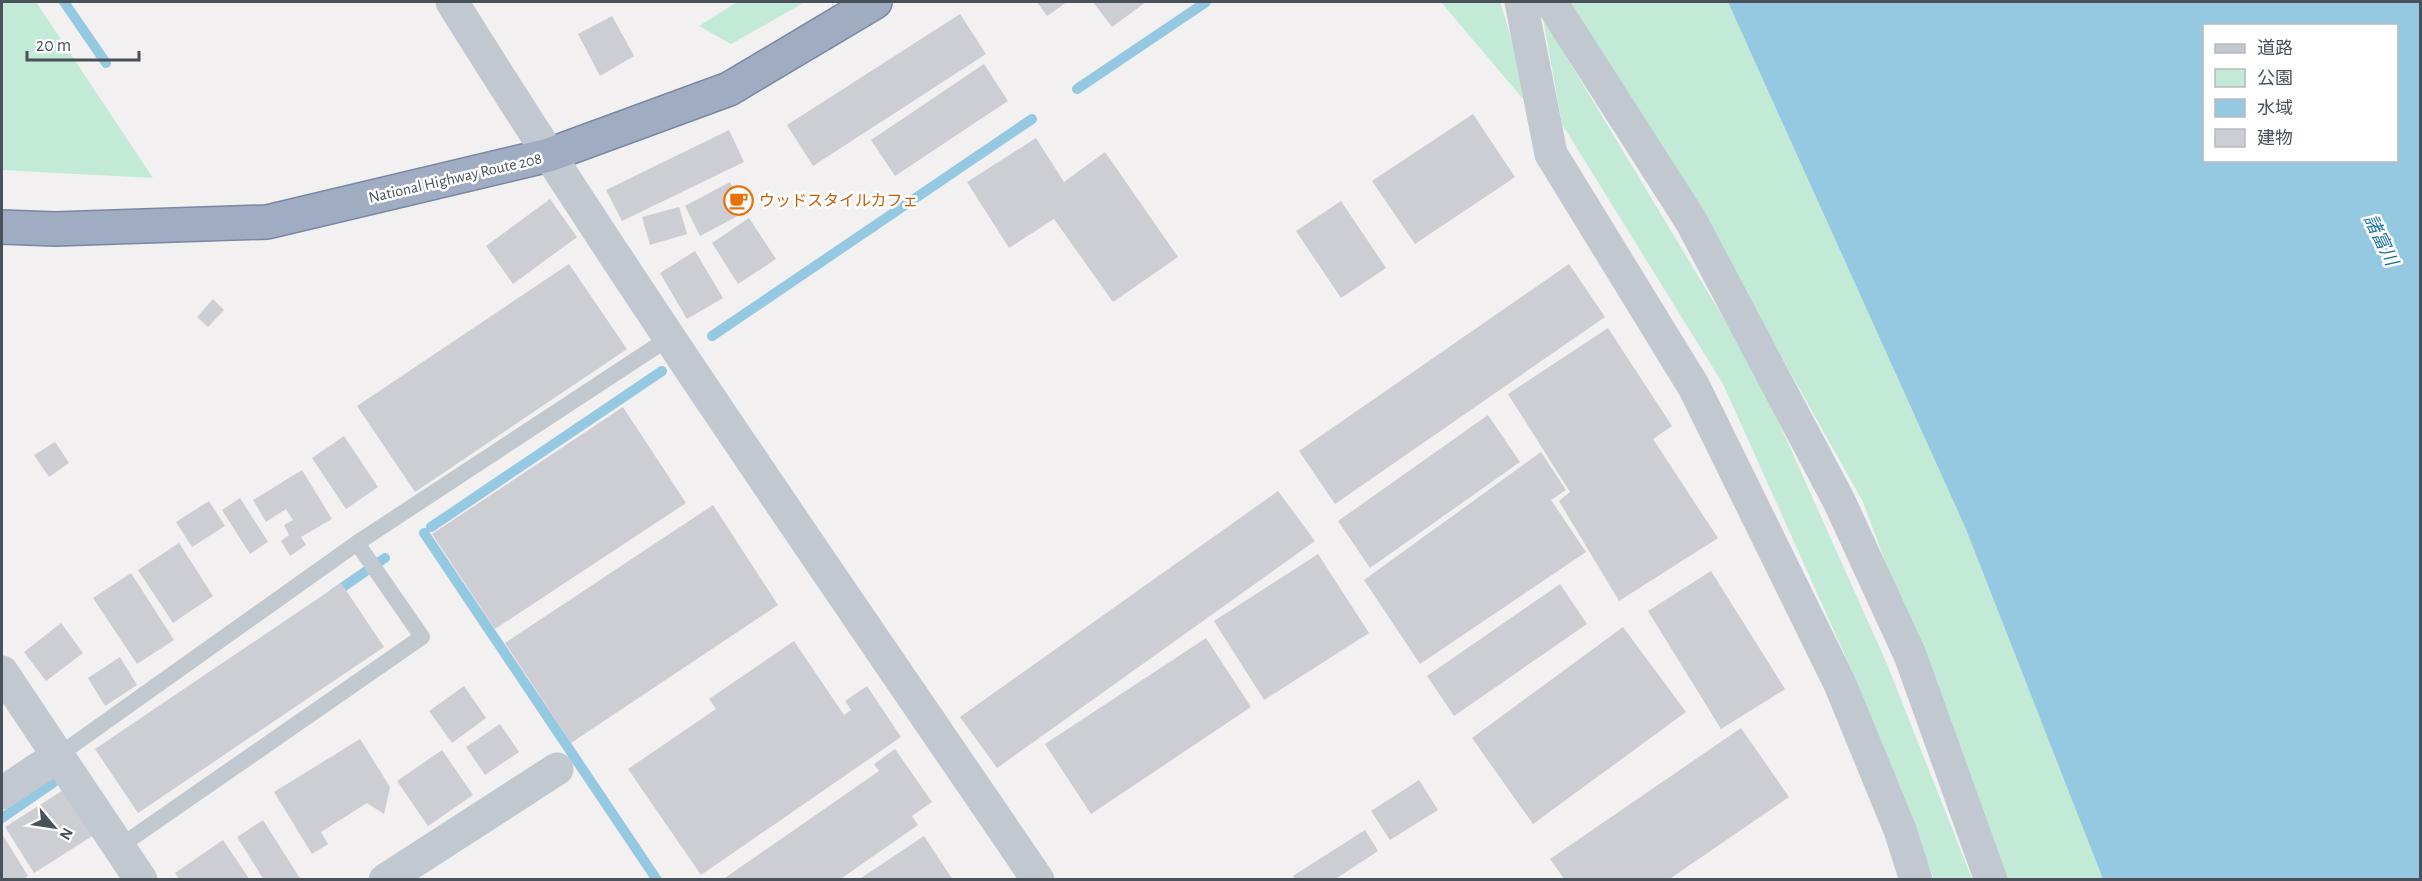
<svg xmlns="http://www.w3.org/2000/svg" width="2422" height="881" font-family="'Alegreya Sans','Noto Sans JP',sans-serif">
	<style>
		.green { fill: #c3ead7 }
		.water { fill: #95c9e2; fill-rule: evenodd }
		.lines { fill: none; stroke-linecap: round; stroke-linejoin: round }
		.stream { stroke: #95c9e2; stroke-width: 10 }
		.building { fill: #cdced3 }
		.trunk-casing { stroke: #7888a4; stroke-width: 36 }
		.service { stroke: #c2c8d0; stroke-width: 16 }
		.minor { stroke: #c2c8d0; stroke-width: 33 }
		.trunk { stroke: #a0acc2; stroke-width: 33 }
		.labels { text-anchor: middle; stroke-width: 5; stroke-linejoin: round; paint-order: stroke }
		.street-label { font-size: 16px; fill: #49515b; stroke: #fff }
		.food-label { font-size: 16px; fill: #c56008; stroke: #fff; text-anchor: start }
		.water-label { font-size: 18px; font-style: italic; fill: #1c729b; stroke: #fff }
	</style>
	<rect width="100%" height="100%" fill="#f2f0f0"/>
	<path class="green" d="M2,2H36L153,178L2,170Z
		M737,2H805L731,44L699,26Z
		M1441,2H1500L1534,112Z
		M1570,2H1781L2172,879H2003L1863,502L1688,190Z
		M1543,18L1757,374L1887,664L1972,879H1934L1853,673L1723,384L1562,124Z"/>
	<path class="water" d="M1728,2H2420V879H2103L1966,529ZM2204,26H2396V160H2204Z"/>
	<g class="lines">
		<path class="stream" d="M64,2L106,63
			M1077,89L1206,2
			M712,336L1032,119
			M431,527L662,371
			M424,533L657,880
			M333,594L385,558
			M2,818L53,783"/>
	</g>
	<path class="building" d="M1037,2H1067L1047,16Z
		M1093,2H1146L1112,27Z
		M960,14L986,54L813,166L787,125Z
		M612,16L634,56L600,76L578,34Z
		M984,64L1008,101L895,176L871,140Z
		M1473,114L1515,177L1415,244L1372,181Z
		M729,130L744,162L622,221L606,190Z
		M1036,138L1064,182L1105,152L1178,257L1113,302L1054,219L1009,248L967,182Z
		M730,182L745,212L700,236L685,206Z
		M550,199L577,237L513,284L486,246Z
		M1341,201L1386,268L1341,298L1296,231Z
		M679,207L687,234L650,245L642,217Z
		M749,218L776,259L738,284L712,243Z
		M695,251L723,298L687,319L660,273Z
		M569,264L627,349L415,492L357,406Z
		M1569,264L1605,317L1335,504L1299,451Z
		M213,299L224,310L208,327L197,317Z
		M1608,328L1672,426L1653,439L1718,538L1619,601L1559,501L1570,492L1508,394Z
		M623,407L686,503L495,629L432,534Z
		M1488,415L1520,462L1370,568L1338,521Z
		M344,436L378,487L346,509L312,458Z
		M55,442L69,463L49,477L34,455Z
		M1541,452L1566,490L1551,500L1586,552L1420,664L1364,580Z
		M302,470L332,519L301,537L306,545L290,556L281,541L289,535L284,525L293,520L286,509L266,522L253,500Z
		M1278,491L1315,541L997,768L960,717Z
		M240,498L268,542L250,554L222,510Z
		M209,501L225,526L192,547L176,522Z
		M713,505L778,605L571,743L505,643Z
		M179,543L213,596L173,623L138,570Z
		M1318,554L1369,633L1264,700L1214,621Z
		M1711,571L1785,689L1721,729L1648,611Z
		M131,573L174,640L137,664L93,598Z
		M341,583L384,647L138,813L95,749Z
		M1560,584L1587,624L1454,716L1427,676Z
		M61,623L83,653L46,681L24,652Z
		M1623,627L1686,712L1533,824L1472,738Z
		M1206,638L1251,707L1091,814L1045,744Z
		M794,641L844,715L851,710L845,701L867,686L901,737L701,875L628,769L716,709L709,699Z
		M120,657L137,685L105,706L88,678Z
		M464,686L486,718L452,743L429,711Z
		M500,724L519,752L485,775L466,747Z
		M1741,728L1789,797L1668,880H1565L1550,859Z
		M360,739L390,787L384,814L367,803L321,832L328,844L312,854L274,792Z
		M895,749L932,802L912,816L918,825L839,880H722L879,771L874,764Z
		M442,750L473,795L428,826L397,781Z
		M1419,780L1438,810L1390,840L1371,811Z
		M65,789L94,835L34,873L5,827Z
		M263,820L301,880H264L237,837Z
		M1365,830L1378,851L1334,880H1295L1293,876Z
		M2,834L28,876L23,880H2Z
		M924,836L953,880H858Z
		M223,840L250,880H180L175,873Z"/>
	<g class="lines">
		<defs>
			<path id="trunk" d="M2,227L55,229L267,222L549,155L729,89L875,2"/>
		</defs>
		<use href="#trunk" class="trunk-casing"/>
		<path class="service" d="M56,757L357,543L669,338
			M119,847L422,637L357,543"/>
		<path class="minor" d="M452,2C638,300 840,589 1038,880
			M1521,2L1551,154L1694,387L1840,684L1900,830L1916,880
			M1551,2L1691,221L1839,501L1910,655L1991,880
			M2,672L141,880
			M2,793L56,757
			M385,880L557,769"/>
		<use href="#trunk" class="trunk"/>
	</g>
	<defs>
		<symbol id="cafe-ring" viewBox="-11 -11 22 22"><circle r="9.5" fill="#fff" stroke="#e8710a" stroke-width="1.5"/><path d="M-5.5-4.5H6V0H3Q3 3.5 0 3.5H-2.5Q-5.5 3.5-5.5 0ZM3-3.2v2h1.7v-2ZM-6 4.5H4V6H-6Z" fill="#e8710a"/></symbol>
	</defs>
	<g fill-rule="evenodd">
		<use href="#cafe-ring" x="722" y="184" width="33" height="33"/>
	</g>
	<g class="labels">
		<g class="street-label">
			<text transform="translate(455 177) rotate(-13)" y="6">National Highway Route 208</text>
		</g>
		<g class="food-label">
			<text x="759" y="206">ウッドスタイルカフェ</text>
		</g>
		<g class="water-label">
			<text transform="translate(2381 240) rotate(64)" y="6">諸富川</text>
		</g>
	</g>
	<rect width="2422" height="881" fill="none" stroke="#49515b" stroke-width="6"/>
	<rect x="2203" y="24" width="195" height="138" fill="#ffffff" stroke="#b6b9bd" stroke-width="1.5"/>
	<rect x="2215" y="44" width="30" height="9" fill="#c2c8d0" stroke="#b6b9bd" stroke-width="1.5"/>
	<text x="2257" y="54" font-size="18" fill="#49515b">道路</text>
	<rect x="2215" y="69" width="30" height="18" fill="#c3ead7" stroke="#b6b9bd" stroke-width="1.5"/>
	<text x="2257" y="84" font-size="18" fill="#49515b">公園</text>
	<rect x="2215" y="99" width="30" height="18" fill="#95c9e2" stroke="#b6b9bd" stroke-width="1.5"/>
	<text x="2257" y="114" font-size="18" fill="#49515b">水域</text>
	<rect x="2215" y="129" width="30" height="18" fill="#cdced3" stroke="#b6b9bd" stroke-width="1.5"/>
	<text x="2257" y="144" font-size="18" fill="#49515b">建物</text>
	<g transform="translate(54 827) rotate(119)" stroke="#ffffff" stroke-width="4.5" paint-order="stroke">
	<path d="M0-4.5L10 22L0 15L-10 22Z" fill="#49515b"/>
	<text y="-9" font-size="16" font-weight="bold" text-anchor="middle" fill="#49515b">N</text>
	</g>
	<path d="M27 51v9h112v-9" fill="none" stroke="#49515b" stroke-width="3"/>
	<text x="36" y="51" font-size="18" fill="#49515b" stroke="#ffffff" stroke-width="4.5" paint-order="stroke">20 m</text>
</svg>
